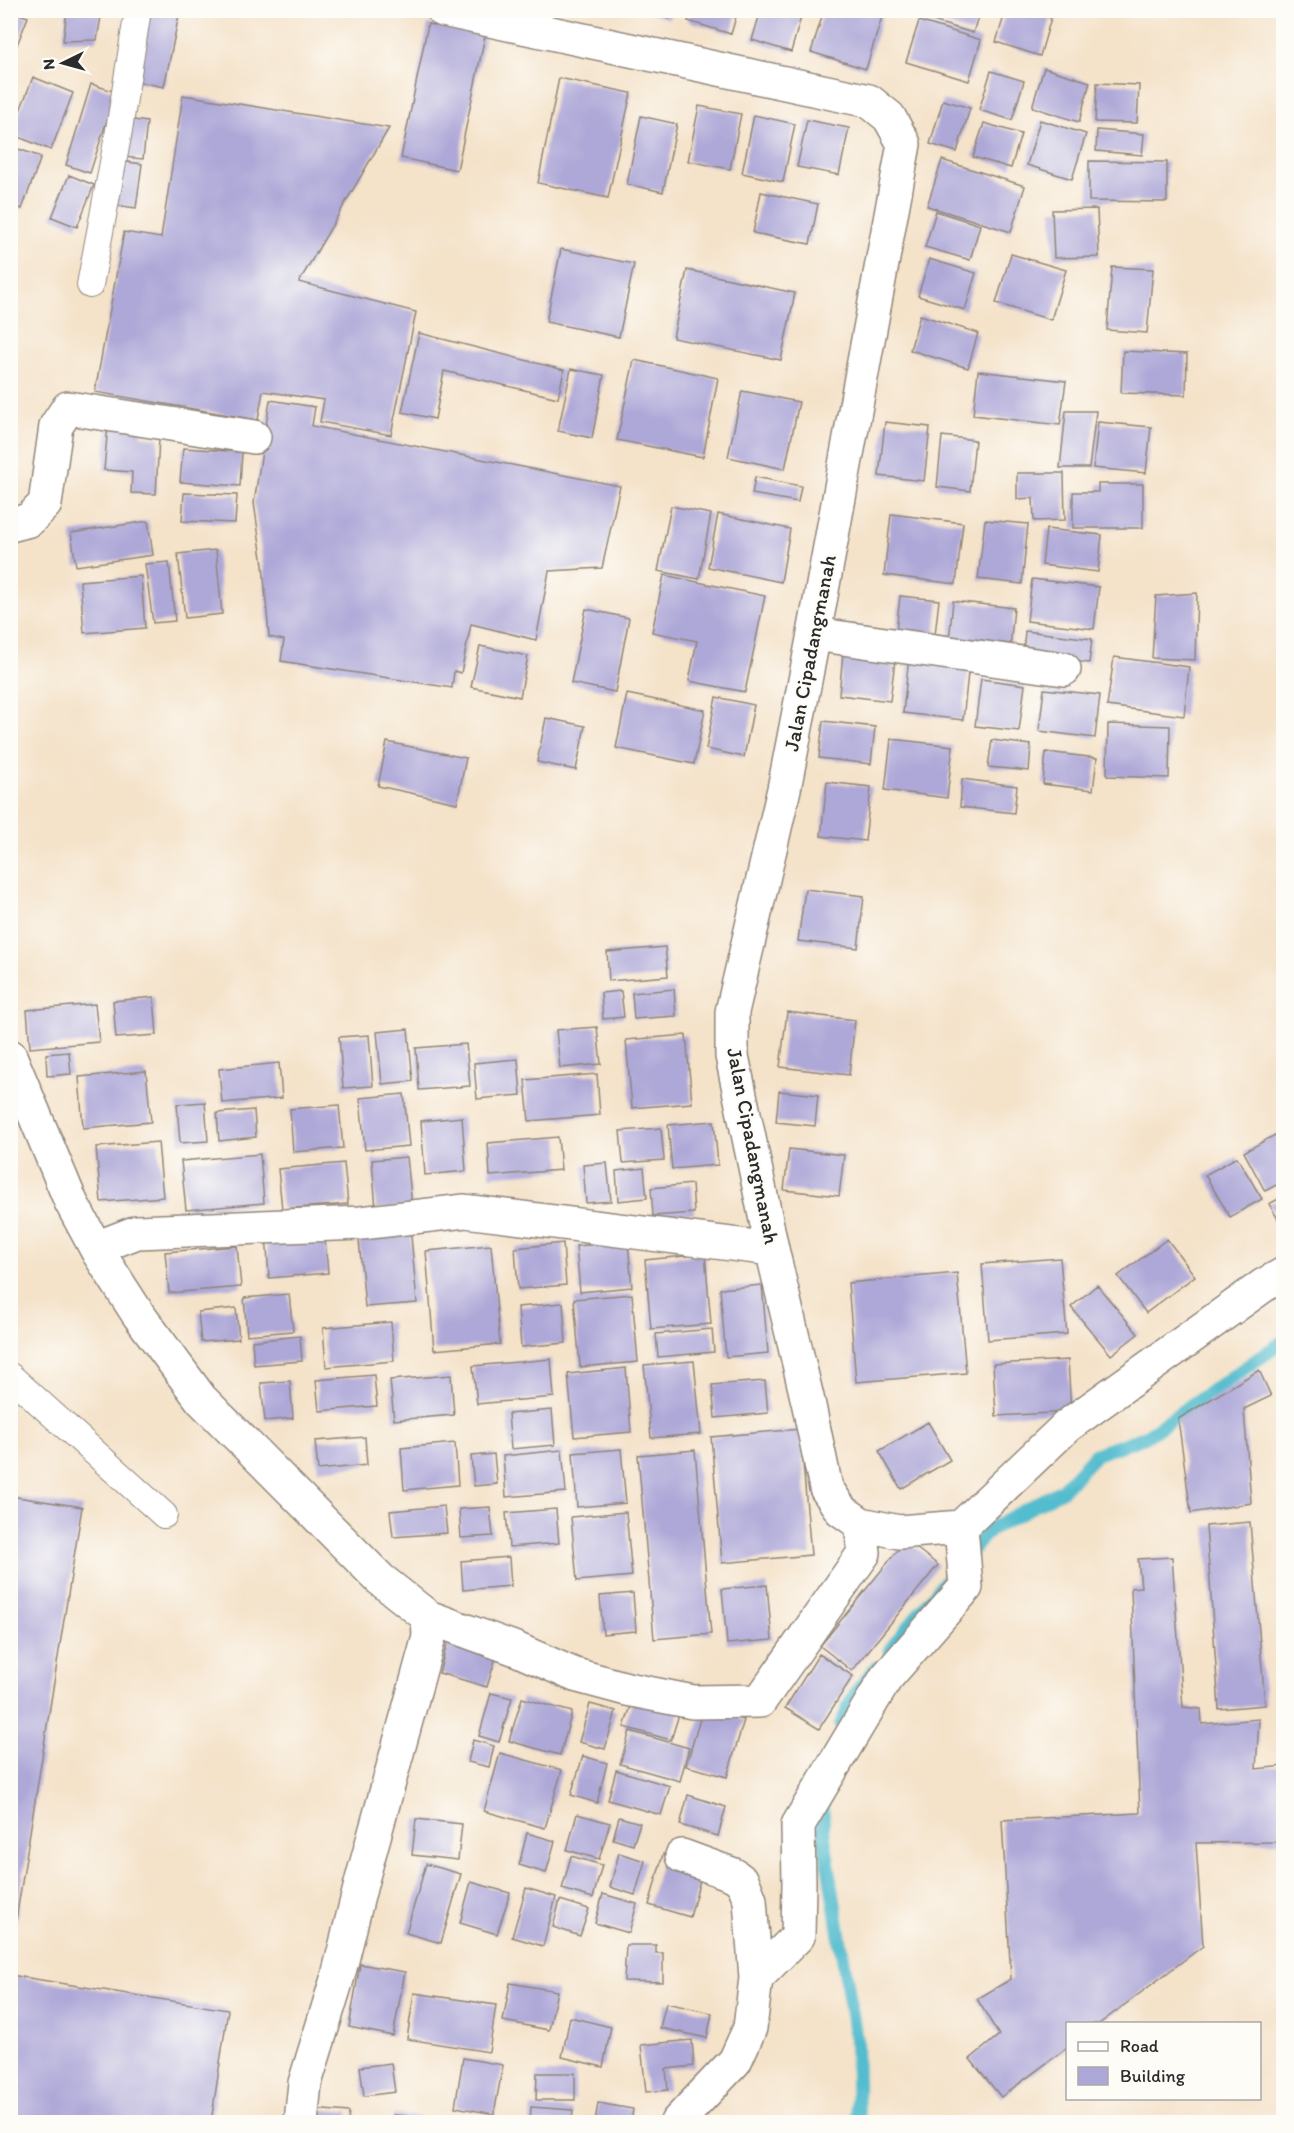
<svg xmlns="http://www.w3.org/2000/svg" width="1294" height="2133" font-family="Itim,sans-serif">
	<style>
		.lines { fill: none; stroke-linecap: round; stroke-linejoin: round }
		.stream { stroke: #52bcce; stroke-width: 14 }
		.building { fill: #aea8d8 }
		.service-casing { stroke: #90867a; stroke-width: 28 }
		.minor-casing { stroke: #90867a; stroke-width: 36 }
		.service { stroke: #fff; stroke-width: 26 }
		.minor { stroke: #fff; stroke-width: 33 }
		.labels { text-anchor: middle; stroke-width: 4.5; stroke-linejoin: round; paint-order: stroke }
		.street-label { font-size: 21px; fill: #2b2b2b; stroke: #fdfcf7 }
	</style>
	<rect width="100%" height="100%" fill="#fdfcf7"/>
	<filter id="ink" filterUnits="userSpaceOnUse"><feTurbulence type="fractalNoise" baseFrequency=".0167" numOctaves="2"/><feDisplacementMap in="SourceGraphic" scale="12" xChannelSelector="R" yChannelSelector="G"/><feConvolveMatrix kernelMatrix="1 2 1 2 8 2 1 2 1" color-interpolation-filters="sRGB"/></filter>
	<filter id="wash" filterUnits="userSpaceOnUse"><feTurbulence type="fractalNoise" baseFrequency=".008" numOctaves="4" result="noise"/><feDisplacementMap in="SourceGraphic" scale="24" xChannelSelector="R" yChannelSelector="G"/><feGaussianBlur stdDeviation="1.35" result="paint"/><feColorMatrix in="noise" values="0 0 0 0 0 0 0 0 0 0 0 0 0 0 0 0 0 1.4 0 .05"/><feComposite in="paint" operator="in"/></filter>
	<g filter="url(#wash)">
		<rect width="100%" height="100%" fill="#f4e2c9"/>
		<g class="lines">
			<path class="stream" d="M890,1650L957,1567L989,1530L1062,1490L1096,1454L1145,1437L1284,1341
				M841,1725L856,1692L876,1668
				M823,1797V1831L856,2040L858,2122"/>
		</g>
		<g id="blocks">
			<path class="building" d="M67,10H102L97,40L63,41Z
				M149,10H180L164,87L135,81Z
				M644,10H672L669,19Z
				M691,10H738L731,34L688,21Z
				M761,10H803L791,52L752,40Z
				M824,10H884L866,69L811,52Z
				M914,10H980L973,33L913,15Z
				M1006,10H1028L1051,18L1040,56L996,42Z
				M10,11L28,17L11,60H10Z
				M919,21L981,40L969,81L906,62Z
				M428,24L485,36L457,170L401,158Z
				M1044,68L1090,82L1079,122L1032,107Z
				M991,71L1024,81L1012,120L979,110Z
				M33,77L73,93L51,150L11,134Z
				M559,78L631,93L608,198L538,183Z
				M1097,83L1139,85L1137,123L1095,122Z
				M91,84L116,92L90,173L66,165Z
				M183,95L389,128L299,282L416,312L391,435L320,422L324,400L263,391L258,420L95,392L124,232L161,238Z
				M943,100L970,108L957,152L930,144Z
				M699,106L741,114L730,169L688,161Z
				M754,115L795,124L783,182L742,173Z
				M641,116L677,124L663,192L627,184Z
				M127,119L147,122L143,159L123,157Z
				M807,120L849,128L839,175L797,167Z
				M1040,120L1086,134L1072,179L1027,165Z
				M984,123L1021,134L1011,168L973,157Z
				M1097,130L1144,134L1142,155L1096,151Z
				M10,146L41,157L22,209L10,205Z
				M942,160L1025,186L1011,232L927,206Z
				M120,161L142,164L136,208L114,205Z
				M1089,161L1167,162V202L1089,201Z
				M69,175L94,185L77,227L52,217Z
				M761,192L818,204L810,244L753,233Z
				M1097,209L1099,257L1054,258L1052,210Z
				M936,211L980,225L970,260L925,247Z
				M561,249L634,264L619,337L546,322Z
				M1011,254L1066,270L1051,320L996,303Z
				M929,259L976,273L965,310L918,296Z
				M1112,267L1153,269L1147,333L1107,330Z
				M687,270L795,293L781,360L673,338Z
				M920,315L978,333L968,368L910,350Z
				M419,333L564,370L558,398L444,371L435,419L402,412Z
				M1123,351L1187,354L1186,395L1121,393Z
				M634,360L718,378L703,457L617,440Z
				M571,369L604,375L592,438L558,431Z
				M978,371L1066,381L1060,425L973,415Z
				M742,391L799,402L785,469L728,457Z
				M270,400L315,407L312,426L620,486L602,568L549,571L536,640L471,624L461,673L454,671L452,688L281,661L284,640L269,637L263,565L254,503Z
				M1066,411H1096L1089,468H1060Z
				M885,422L930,427L924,481L879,476Z
				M1098,422L1151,427L1146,473L1093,468Z
				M108,424L142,427L141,436L159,438L156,494L131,493L132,472L104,470Z
				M942,436L975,440L970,491L937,487Z
				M183,448L242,452L240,486L180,482Z
				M1017,473H1064L1065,520L1034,521L1033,498L1017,499Z
				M755,477L801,486L798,502L752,494Z
				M1098,484H1143V528H1073V492H1098Z
				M184,493L237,495L235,523L182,521Z
				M671,506L711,514L699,579L658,571Z
				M718,514L790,529L781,582L708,567Z
				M891,514L963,523L956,584L884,575Z
				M985,520L1028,524L1022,584L978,579Z
				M148,521L153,555L76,566L71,533Z
				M1046,529L1102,535L1098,572L1042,565Z
				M216,550L222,614L185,618L178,554Z
				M169,562L175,621L153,623L145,564Z
				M664,575L765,596L745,692L689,681L697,641L652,632Z
				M141,576L145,628L84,633L80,581Z
				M1032,579L1099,587L1094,629L1027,621Z
				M1197,593L1195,660L1152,658L1156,596Z
				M900,596L939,600L935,635L896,631Z
				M953,601L1014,608L1010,648L949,641Z
				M586,609L629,618L615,692L571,683Z
				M1025,631L1092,639L1089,663L1023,655Z
				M480,646L528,656L520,697L471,687Z
				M843,653L895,660L890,701L839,695Z
				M909,657L969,664L963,720L903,713Z
				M1114,657L1189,667L1184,716L1107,706Z
				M981,679L1025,685L1019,731L975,726Z
				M1044,689L1100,695L1095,738L1039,731Z
				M627,694L705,710L694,764L616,748Z
				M716,697L754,705L744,757L706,749Z
				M546,718L585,726L576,770L537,762Z
				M823,721L875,727L871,764L819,758Z
				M1108,724L1170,726L1169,778L1107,776Z
				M891,739L953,746L947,798L885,790Z
				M992,740L1031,745L1029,771L988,767Z
				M387,742L466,758L457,803L378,786Z
				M1046,752L1097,758L1093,790L1043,784Z
				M962,779L1017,786L1014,813L960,807Z
				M827,782L871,787L865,841L821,836Z
				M805,889L864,896L858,948L798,941Z
				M665,947L668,976L609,981L607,952Z
				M674,989L676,1016L634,1019L632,993Z
				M621,991L624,1017L603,1019L601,993Z
				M154,997L157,1035L116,1038L113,1001Z
				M95,1004L99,1042L30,1048L27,1010Z
				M787,1012L855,1020L849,1075L780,1067Z
				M597,1027L601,1064L560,1068L556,1030Z
				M408,1029L413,1081L382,1084L377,1032Z
				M369,1035L373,1086L343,1088L339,1037Z
				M686,1035L692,1103L632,1108L626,1040Z
				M466,1044L470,1086L419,1090L416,1048Z
				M69,1052L71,1074L47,1076L46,1054Z
				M518,1059L521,1095L477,1099L474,1063Z
				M279,1063L282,1098L222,1103L219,1069Z
				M146,1071L151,1122L83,1128L79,1077Z
				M597,1074L600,1115L529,1121L525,1080Z
				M779,1091L818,1095L815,1126L776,1122Z
				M404,1094L409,1146L365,1150L360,1098Z
				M205,1102L208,1141L180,1143L177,1104Z
				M339,1105L343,1148L293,1152L290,1109Z
				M254,1110L256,1137L219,1141L217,1113Z
				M462,1117L466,1171L425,1175L421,1121Z
				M714,1121L718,1165L672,1169L668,1125Z
				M661,1128L664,1160L623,1163L620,1131Z
				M1284,1130V1181L1265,1191L1244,1152Z
				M558,1137L561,1170L490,1176L488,1143Z
				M158,1142L163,1197L101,1202L96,1147Z
				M789,1149L844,1155L839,1196L784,1190Z
				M260,1154L264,1203L186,1210L181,1161Z
				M407,1157L412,1206L376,1209L372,1160Z
				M1237,1157L1262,1199L1230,1217L1205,1175Z
				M344,1163L348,1204L282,1209L278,1169Z
				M607,1163L611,1201L586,1203L583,1165Z
				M644,1168L647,1198L618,1201L616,1171Z
				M692,1184L694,1213L653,1216L651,1188Z
				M1284,1196V1229L1269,1204Z
				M410,1224L417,1303L365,1307L358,1228Z
				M324,1229L328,1273L269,1278L266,1234Z
				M1167,1239L1195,1276L1146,1313L1118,1276Z
				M628,1242L632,1287L580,1292L576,1246Z
				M563,1243L566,1285L518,1289L515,1248Z
				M491,1245L500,1344L434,1350L426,1251Z
				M237,1246L241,1287L169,1293L165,1252Z
				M705,1254L711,1324L651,1329L645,1260Z
				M1060,1258L1067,1334L988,1340L982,1264Z
				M957,1273L966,1373L856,1382L848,1283Z
				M762,1285L768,1353L726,1357L720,1289Z
				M1097,1285L1138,1334L1111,1355L1071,1307Z
				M289,1294L293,1331L247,1335L244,1298Z
				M632,1294L638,1362L580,1367L574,1299Z
				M563,1303L566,1343L521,1347L518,1307Z
				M236,1308L239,1339L201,1342L198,1312Z
				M391,1322L394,1361L326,1367L323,1328Z
				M712,1329L714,1352L658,1357L656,1334Z
				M300,1336L302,1361L254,1365L252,1341Z
				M551,1359L554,1397L477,1404L473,1366Z
				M1068,1360L1071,1412L996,1416L993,1364Z
				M694,1361L701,1434L651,1438L644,1365Z
				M626,1368L631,1432L574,1437L568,1374Z
				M1259,1370L1271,1396L1244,1409L1251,1503L1191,1513L1178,1419Z
				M374,1375L377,1406L319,1411L316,1380Z
				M451,1375L454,1415L394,1420L390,1380Z
				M290,1381L293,1418L265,1421L261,1383Z
				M765,1381L768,1413L715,1418L712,1385Z
				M552,1410L555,1445L511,1449L508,1414Z
				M928,1422L950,1460L901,1489L879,1451Z
				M800,1429L811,1555L722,1563L711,1437Z
				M365,1437L367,1465L318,1470L315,1441Z
				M455,1443L458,1485L404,1490L401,1448Z
				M621,1449L626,1503L577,1507L573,1453Z
				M562,1450L566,1492L506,1497L503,1456Z
				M695,1450L711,1634L654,1639L638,1455Z
				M494,1454L497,1484L474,1486L471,1456Z
				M10,1496L82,1507L12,1945H10Z
				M444,1506L447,1533L393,1537L390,1511Z
				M490,1507L493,1536L461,1538L459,1509Z
				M556,1509L559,1543L509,1547L506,1513Z
				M626,1512L632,1576L577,1581L571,1517Z
				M1250,1522L1265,1705L1219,1709L1206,1526Z
				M906,1540L938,1565L852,1671L820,1646Z
				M509,1557L511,1586L463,1590L461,1561Z
				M1172,1557L1183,1707L1201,1709L1202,1724L1259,1719L1256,1769L1283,1766L1284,1842L1196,1843L1203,1946L1099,2024H1068V2047L1001,2097L970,2059L999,2035L977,1999L1011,1979L1002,1820L1140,1813L1131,1588L1141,1587L1138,1559Z
				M767,1585L772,1640L727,1644L722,1589Z
				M633,1593L636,1631L603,1634L600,1596Z
				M450,1633L499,1647L487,1687L439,1673Z
				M819,1654L853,1676L819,1729L785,1708Z
				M491,1693L512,1698L499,1742L479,1736Z
				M634,1697L680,1711L671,1740L624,1727Z
				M522,1698L572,1712L560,1755L509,1741Z
				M590,1704L616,1711L605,1749L579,1742Z
				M703,1709L744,1720L727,1777L686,1766Z
				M630,1731L689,1748L680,1781L620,1764Z
				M473,1740L494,1746L489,1767L468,1762Z
				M500,1753L562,1770L545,1828L484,1811Z
				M583,1756L607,1763L597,1803L571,1795Z
				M616,1770L670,1786L661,1815L608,1800Z
				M688,1795L726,1807L718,1836L680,1825Z
				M577,1814L610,1823L599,1859L567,1850Z
				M619,1817L640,1823L633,1845L613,1839Z
				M416,1819L462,1824L458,1860L412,1855Z
				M527,1833L555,1841L546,1873L519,1865Z
				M619,1853L645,1861L635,1895L610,1887Z
				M663,1854L704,1865L690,1917L649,1905Z
				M571,1856L602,1865L593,1898L562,1889Z
				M426,1864L461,1874L441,1943L406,1933Z
				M471,1882L510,1893L497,1934L460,1923Z
				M526,1888L556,1897L543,1946L512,1937Z
				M603,1894L637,1904L629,1933L595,1923Z
				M560,1900L589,1909L580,1936L553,1927Z
				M626,1945H656V1953H663V1982L624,1981Z
				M360,1964L405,1972L393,2036L349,2027Z
				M10,1975L228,2010L211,2122H10Z
				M510,1983L557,1991L549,2030L503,2021Z
				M414,1993L496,2005L489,2052L407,2039Z
				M666,2003L712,2013L707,2038L660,2028Z
				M570,2017L611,2027L603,2067L562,2057Z
				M692,2040L694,2066L666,2069L668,2090L646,2092L641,2045Z
				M463,2058L503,2065L494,2114L455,2107Z
				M391,2063L395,2092L364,2096L360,2067Z
				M537,2073H575V2100H536Z
				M598,2103L633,2109L631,2122H595Z
				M531,2107L573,2110L572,2122H530Z
				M311,2109L349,2112L348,2122H309Z
				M393,2115L423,2117V2122H393Z"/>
		</g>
	</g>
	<g filter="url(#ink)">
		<use href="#blocks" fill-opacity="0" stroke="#90867a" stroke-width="1.5"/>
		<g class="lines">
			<defs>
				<path id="service" d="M90,285L118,136L138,10
					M10,1376L164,1515"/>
				<path id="minor" d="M443,10L869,101L889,117L904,144L814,634L784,789L732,1012V1056L772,1249L809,1406L826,1488L841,1510L861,1524L899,1532L961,1527L1067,1426L1264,1285L1284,1274
					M10,525L29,520L45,504L56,426L68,408L254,437
					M814,634L1064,669
					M10,1056L71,1202L98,1252L138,1314L201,1399L380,1579L428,1617L429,1637L362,1880L338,1976L305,2083L301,2122
					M96,1248L137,1232L361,1223L465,1211L772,1249
					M428,1617L516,1649L575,1675L627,1689L693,1702L760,1701L864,1553L861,1524
					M756,1978L798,1936L799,1884L798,1825L886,1678L966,1587L961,1527
					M677,2122L735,2061L750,2028L756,1978L750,1900L743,1882L734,1875L682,1856"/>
			</defs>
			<use href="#service" class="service-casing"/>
			<use href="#minor" class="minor-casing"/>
			<use href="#service" class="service"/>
			<use href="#minor" class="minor"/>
		</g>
	</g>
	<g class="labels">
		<g class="street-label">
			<text transform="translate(810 653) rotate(-79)" y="7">Jalan Cipadangmanah</text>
			<text transform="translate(753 1146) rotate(79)" y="7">Jalan Cipadangmanah</text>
		</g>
	</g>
	<rect width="1294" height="2133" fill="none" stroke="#fdfcf7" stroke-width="36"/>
	<rect x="1066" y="2022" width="195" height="78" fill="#fdfcf7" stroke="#a9a8a5" stroke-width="1.5"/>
	<rect x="1078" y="2042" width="30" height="9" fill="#ffffff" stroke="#a9a8a5" stroke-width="1.5"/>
	<text x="1120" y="2052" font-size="18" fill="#2b2b2b">Road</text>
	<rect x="1078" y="2067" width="30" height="18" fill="#aea8d8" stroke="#a9a8a5" stroke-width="1.5"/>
	<text x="1120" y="2082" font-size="18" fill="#2b2b2b">Building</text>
	<g transform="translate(63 63) rotate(265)" stroke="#fdfcf7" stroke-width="4.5" paint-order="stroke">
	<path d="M0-4.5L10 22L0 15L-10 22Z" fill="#2b2b2b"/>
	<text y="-9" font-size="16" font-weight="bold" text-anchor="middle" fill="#2b2b2b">N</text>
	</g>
</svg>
